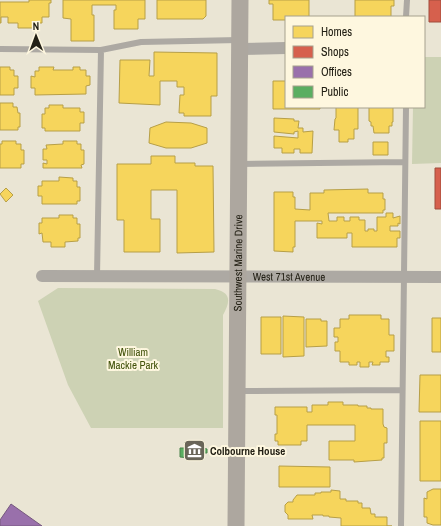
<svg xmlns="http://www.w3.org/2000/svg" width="441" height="526" font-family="'Archivo Narrow',sans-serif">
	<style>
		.green { fill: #cdd2b4 }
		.homes { fill: #f6d55c; stroke: #b79f47 }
		.shops { fill: #d6604d; stroke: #a04d3c }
		.offices { fill: #9970ab; stroke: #76587e }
		.public { fill: #5aae61; stroke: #4a834a }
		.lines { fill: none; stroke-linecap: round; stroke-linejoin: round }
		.lane { stroke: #ada9a3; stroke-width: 6 }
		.street { stroke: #ada9a3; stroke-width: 12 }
		.secondary { stroke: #ada79f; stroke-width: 17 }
		.labels { text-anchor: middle; stroke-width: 4; stroke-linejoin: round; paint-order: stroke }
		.street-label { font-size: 11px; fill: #232015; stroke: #fef7df }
		.park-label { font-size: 11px; fill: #415109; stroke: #fef7df }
		.poi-label { font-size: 11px; font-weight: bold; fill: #232015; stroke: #fef7df; text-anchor: start }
	</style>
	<rect width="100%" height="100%" fill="#eae5d4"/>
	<path class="green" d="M424,57H441V163L412,164L413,107H424Z
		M58,288L215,289C232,293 230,302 223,315V428H91L68,385L38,301Z"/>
	<path class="homes" d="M29,0H51V3H49V17H42V23H36V28H18V23H8V17H1V23H0V2H29Z
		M63,0H145V19H138V29H114V10H116V5H92V15H94V41H71V19L63,18Z
		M157,0H206V16L203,19H157Z
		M269,0H309V17H286V20H273V4H269Z
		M355,0H394V6H391V17H355Z
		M154,52L217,53V96H211V116H184V113H179L180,95H184V87H177V81H160V105L119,103L120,60H150L149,76H154Z
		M0,67H10V70H14V76H18V88H14V95H0Z
		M39,67H54L53,70H73V67H80V70H86V76H90V85L86,86V94L35,95V88H31V76L35,77V71H39Z
		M273,81H286V107H320V109H273Z
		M0,103H13V107H17L18,113H20V127H18V130H0Z
		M49,105H63V108H80V112H84V123H80V131H45V128H42V114H45V108H49Z
		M335,107H358V129H354V139H348V142H339V130H334L335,119L336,118V107Z
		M369,107H393V122H392V126H389V133H374L373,126H371V122L369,121Z
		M274,118L294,119V121H299L298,128H303V132L313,131L312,153H300V149H294V153H282V148H274V136L298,138V131L294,132V134L274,132Z
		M166,122L191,123L207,128V143L191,148H166L149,143L150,128Z
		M2,141H16V144H21V150H24V164H21V168H0V144H2Z
		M63,141H77V144H81V150H84V164L81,165L82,168H43V163L47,164V160H43V149H47L46,145L63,144Z
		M373,142H388V155H373Z
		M151,156H175V163H195V166H213L214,252L177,253V190H151V219H160V252H124V220H117V164H151Z
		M59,177L73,178V181H77V187H80V201H77V204H42V196H38V186H42V181H59Z
		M6,188L13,195L6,202L0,194Z
		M368,189V193H383V199H385V210H383V213H328L329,221H337V217H344V221H350V217H359V220H365V231H368V229H374V231H377V217H386V213H393V218L400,216V224L398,223V226H390V231H400V238H397V247H352V233H347V238H317V223L322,224V221H295V247H293V252L274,251V192H293V197H295V209L310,210V193H324V190Z
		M59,215H73V218H77V224H80V238H78V241L65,242V247H51V242H43L42,233L39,234V223H42V218H59Z
		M349,315H381V319H389V335H394V351H386V357H389V362H380V365H372L373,362H369V367H360V362H357V365H349V362H340V351H335V342H338V337H334V328H340V319H349Z
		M283,316L304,317V356L283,357Z
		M261,317H281V354H261Z
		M432,318H441V352H432Z
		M306,319H321V321H327V346L306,347Z
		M420,375H441V412H419Z
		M328,402H343V405H358V406H367V408H371V409H383V424L384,427L387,428V443H384V458H382V460L354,462V460H329V441H355V425H307V441H301V445H278V441H275V434H277V415H275V407H307V412H312V405H328Z
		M420,421H441V481H420Z
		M279,466L330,467V487H279Z
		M433,489H441V525H433L427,523V517H424V498L427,499V492Z
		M331,490L340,491V499H346V501H358V503H362V508H370L371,514H375V517H387V526H392H341V518L329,517V516H323V515H312L313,519H288V515L285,512V505L288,502H293V500L297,495H315V493H321V492H331Z"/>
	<path class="shops" d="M429,0H441V22H429Z
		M435,168H441V209H435Z"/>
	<path class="offices" d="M11,504L42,526H0V520Z"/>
	<path class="public" d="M185,442H203V448L207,449V453H203V458H199V459L180,457V448H185Z"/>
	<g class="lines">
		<path class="lane" d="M406,17L407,0
			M0,49L101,50L141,42L239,40
			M240,164L405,162
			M97,276L101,50
			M238,391L402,390
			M401,526L406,107"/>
		<g class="street">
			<path d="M239,49L286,48"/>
			<path id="s1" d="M42,276L441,277"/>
		</g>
		<path class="secondary" id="s2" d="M236,526L240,0"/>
	</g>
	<defs>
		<symbol id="museum-square" viewBox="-11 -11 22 22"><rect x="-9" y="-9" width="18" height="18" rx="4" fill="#696558" stroke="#fef7df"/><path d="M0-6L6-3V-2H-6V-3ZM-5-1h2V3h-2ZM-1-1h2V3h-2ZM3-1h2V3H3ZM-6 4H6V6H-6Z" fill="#fff"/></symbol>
	</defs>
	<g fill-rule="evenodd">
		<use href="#museum-square" x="182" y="438" width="25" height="25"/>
	</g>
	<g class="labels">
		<g class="street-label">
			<text dy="4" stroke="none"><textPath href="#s2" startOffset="263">Southwest Marine Drive</textPath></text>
			<text dy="4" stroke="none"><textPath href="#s1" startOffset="247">West 71st Avenue</textPath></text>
		</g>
		<g class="park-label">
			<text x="133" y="356">William<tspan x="133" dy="13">Mackie Park</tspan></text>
		</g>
		<g class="poi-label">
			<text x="210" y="455">Colbourne House</text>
		</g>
	</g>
	<rect x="285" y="16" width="140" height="92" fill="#fef7df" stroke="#a6a18e"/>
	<rect x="293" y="26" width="20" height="12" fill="#f6d55c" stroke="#a6a18e"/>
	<text x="321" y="36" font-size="12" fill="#232015">Homes</text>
	<rect x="293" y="46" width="20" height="12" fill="#d6604d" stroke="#a6a18e"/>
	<text x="321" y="56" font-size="12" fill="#232015">Shops</text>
	<rect x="293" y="66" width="20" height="12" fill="#9970ab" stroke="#a6a18e"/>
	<text x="321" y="76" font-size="12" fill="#232015">Offices</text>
	<rect x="293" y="86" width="20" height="12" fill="#5aae61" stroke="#a6a18e"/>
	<text x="321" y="96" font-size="12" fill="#232015">Public</text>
	<g transform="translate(36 36) rotate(359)" stroke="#fef7df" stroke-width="3" paint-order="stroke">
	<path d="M0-3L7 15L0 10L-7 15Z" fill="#232015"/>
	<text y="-6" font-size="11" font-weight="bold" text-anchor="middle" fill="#232015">N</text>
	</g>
</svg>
